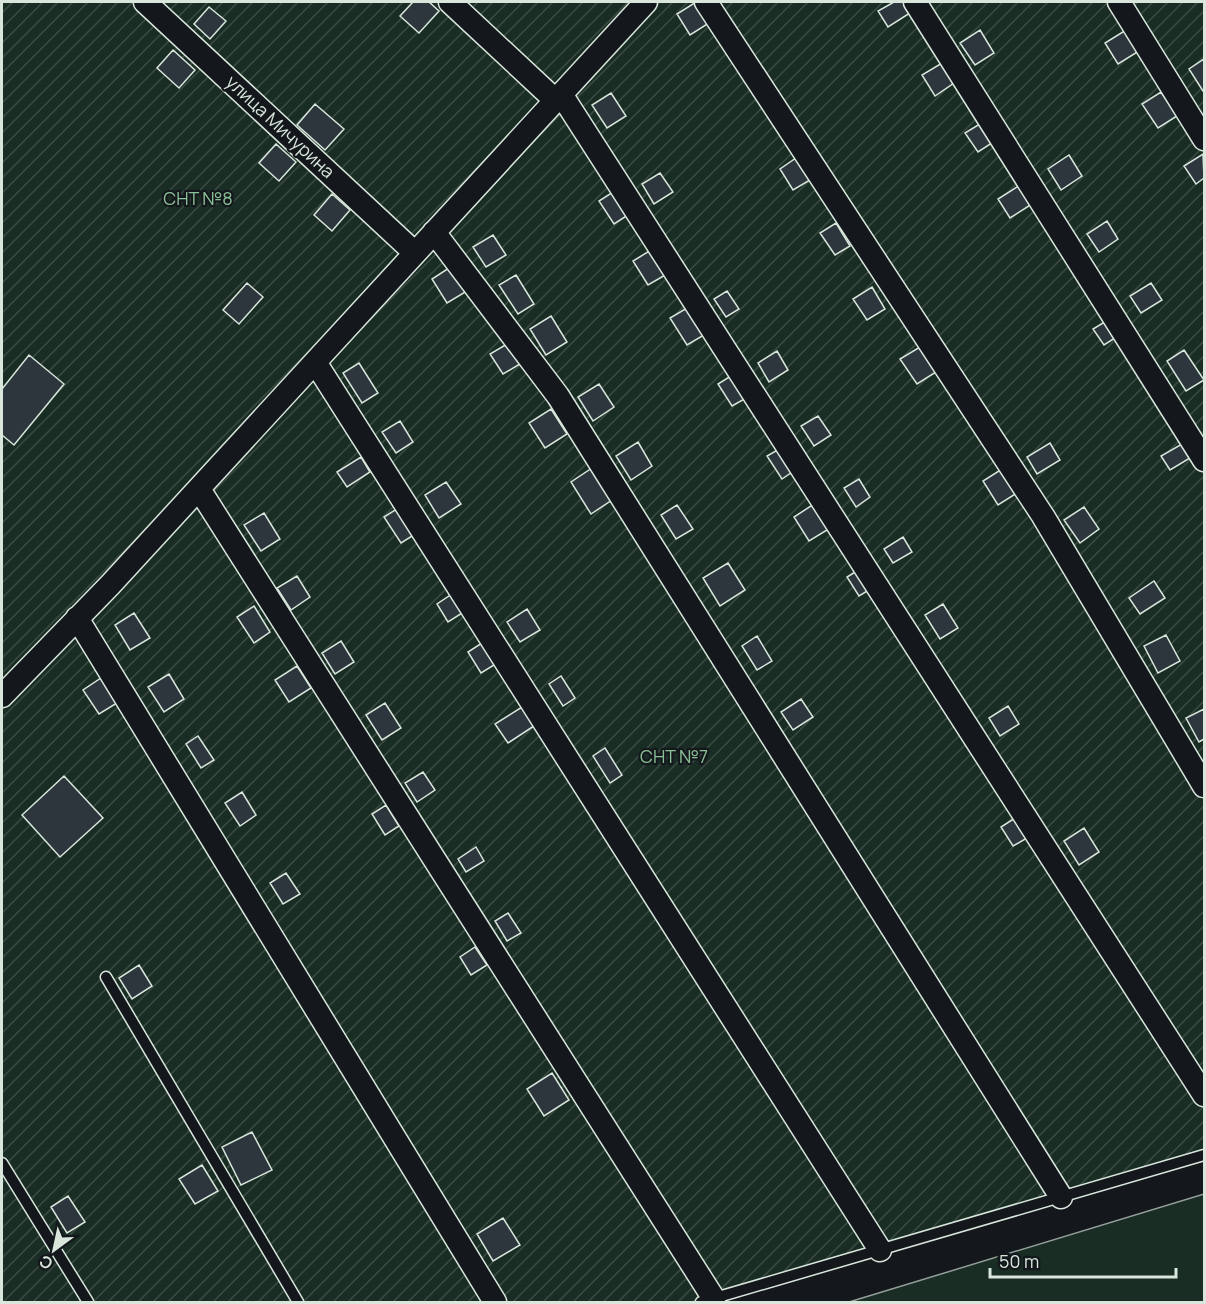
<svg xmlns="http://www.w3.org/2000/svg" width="1206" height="1304" font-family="Manrope,sans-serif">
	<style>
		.grass { fill: #1a2d24; stroke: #939e99; stroke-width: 1.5 }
		.garden { fill: url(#garden-furrows); stroke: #939e99; stroke-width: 1.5 }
		.building { fill: #2c363c; stroke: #d8e6dc; stroke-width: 1.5 }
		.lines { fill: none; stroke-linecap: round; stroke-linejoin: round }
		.lane-casing { stroke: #d8e6dc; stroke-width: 13 }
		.street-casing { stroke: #d8e6dc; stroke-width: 25 }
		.lane { stroke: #14181c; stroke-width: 10 }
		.street { stroke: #14181c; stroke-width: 22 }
		.labels { text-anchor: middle; stroke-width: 4.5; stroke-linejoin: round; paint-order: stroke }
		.street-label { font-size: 18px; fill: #d8e6dc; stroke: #14181c }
		.park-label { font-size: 18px; fill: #8ac095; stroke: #14181c }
	</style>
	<defs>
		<pattern id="garden-furrows" width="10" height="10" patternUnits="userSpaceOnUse" patternTransform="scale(1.5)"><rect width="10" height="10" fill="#1a2d24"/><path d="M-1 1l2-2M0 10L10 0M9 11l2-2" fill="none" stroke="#3b4b43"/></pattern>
	</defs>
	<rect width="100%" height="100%" fill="#14181c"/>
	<path class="grass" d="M1204,1194V1302H849Z"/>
	<path class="garden" d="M2,2H1204V1155L701,1302H2Z"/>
	<path class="building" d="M413,2H429L439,11L419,33L400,16Z
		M696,2L709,23L690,35L677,14Z
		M894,2H903L910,13L888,27L878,11Z
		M209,7L226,21L210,39L194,24Z
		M980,30L994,53L975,65L960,43Z
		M1126,30L1139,51L1118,64L1105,43Z
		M173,50L195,70L179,88L157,68Z
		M1204,59V90L1203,91L1189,69Z
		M942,63L954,83L935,96L922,75Z
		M1161,92L1177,116L1158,128L1142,104Z
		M611,93L626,116L607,128L592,105Z
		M315,104L344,129L325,150L297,125Z
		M983,122L995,141L978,152L965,133Z
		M276,144L296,162L279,181L259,163Z
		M1203,154L1204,178L1196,184L1184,166Z
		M1069,155L1082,176L1061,190L1048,169Z
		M796,158L810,180L793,190L780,169Z
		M660,173L673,192L654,204L642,184Z
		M1020,185L1032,204L1010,218L998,199Z
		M613,192L628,215L614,224L599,201Z
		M332,194L350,210L332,231L314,215Z
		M1107,221L1118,239L1099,252L1087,234Z
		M836,223L850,246L835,255L820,233Z
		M493,235L506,255L486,267L473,247Z
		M651,250L667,274L648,285L633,261Z
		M452,266L467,291L447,303L432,279Z
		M516,275L534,304L518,314L499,285Z
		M247,283L263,297L239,324L223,310Z
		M1151,283L1162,300L1141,313L1130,296Z
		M872,287L885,309L867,320L853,299Z
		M727,291L739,309L726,317L714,299Z
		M687,308L704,335L687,345L670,318Z
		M551,316L567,342L546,355L530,329Z
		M1108,320L1118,336L1104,345L1093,329Z
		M507,344L520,364L503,374L490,354Z
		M920,347L936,372L917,384L900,359Z
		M1184,350L1204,380L1186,391L1167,361Z
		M777,351L788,370L769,382L758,363Z
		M29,355L64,384L14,445L2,435V389Z
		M359,363L378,393L362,403L343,373Z
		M734,374L748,397L732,406L718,384Z
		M599,384L614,407L593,421L578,397Z
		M551,409L567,434L545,448L529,423Z
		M818,416L831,435L814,446L801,426Z
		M400,421L413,442L396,453L382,432Z
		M638,442L652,466L631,480L616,456Z
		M1050,443L1060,460L1037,474L1027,457Z
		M1182,444L1190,458L1170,470L1161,456Z
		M781,448L795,470L782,479L767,456Z
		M361,457L370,472L347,487L337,472Z
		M592,468L612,500L591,514L571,482Z
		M1002,469L1017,493L998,505L983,481Z
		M859,479L870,497L856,507L844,488Z
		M446,482L461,504L439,518L425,495Z
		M817,502L832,527L809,541L794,517Z
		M677,505L693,529L676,539L661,515Z
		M400,507L417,533L401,543L384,517Z
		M1084,507L1099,529L1080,543L1064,520Z
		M264,513L280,539L261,551L244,525Z
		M903,537L912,552L893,563L884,549Z
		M728,563L745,590L720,606L703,578Z
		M862,568L874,587L859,596L847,577Z
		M297,576L310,597L291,610L277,588Z
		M1154,581L1165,598L1140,614L1129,598Z
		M455,592L467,610L448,622L437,604Z
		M943,604L958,628L940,639L925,615Z
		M254,606L270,632L254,643L237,617Z
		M527,609L540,630L520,642L507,622Z
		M134,613L150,638L130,650L115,625Z
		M1166,635L1180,661L1158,673L1144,646Z
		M757,636L772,661L757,670L742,646Z
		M341,641L354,662L335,674L322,653Z
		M485,641L499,662L481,673L468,652Z
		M297,666L311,688L289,702L275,680Z
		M169,674L184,699L164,712L148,687Z
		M561,676L575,698L563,706L549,684Z
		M101,678L117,703L99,714L83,690Z
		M801,699L813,717L793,730L781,712Z
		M385,703L401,728L382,740L366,715Z
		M1008,706L1019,724L1000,736L989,718Z
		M522,707L534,726L508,743L495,724Z
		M1204,709V739L1199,742L1186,718Z
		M198,736L214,760L201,768L186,744Z
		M605,748L622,775L610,783L593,756Z
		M423,772L435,790L417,802L405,783Z
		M64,776L103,818L60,857L22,815Z
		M242,792L256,815L240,826L225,803Z
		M386,805L399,826L385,835L372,814Z
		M1015,818L1027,838L1013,846L1001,827Z
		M1084,828L1099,852L1079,865L1064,841Z
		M476,847L484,861L466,872L458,859Z
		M286,873L300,894L283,904L270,883Z
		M508,913L521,933L507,941L495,921Z
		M475,947L487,965L471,975L460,957Z
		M139,965L152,986L132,999L119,978Z
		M552,1073L569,1100L544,1116L527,1089Z
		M252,1132L272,1170L241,1185L222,1147Z
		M202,1165L218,1191L195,1204L179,1179Z
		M68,1196L85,1222L67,1233L51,1207Z
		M503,1218L520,1245L493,1261L477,1234Z"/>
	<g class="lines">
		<defs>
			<path id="lane" d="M106,977L298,1302
				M2,1163L88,1302
				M701,1302L1204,1155"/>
			<path id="street" d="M145,2L415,253
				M450,2L555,100
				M706,2L1043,516L1204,786
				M915,2L1204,460
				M1119,2L1204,139
				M561,94L1204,1095
				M434,232L558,396L1061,1197
				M315,362L880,1250
				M199,489L714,1299
				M77,618L495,1302
				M2,696L110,585L646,2"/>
		</defs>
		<use href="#lane" class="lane-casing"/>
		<use href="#street" class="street-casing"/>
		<use href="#lane" class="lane"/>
		<use href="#street" class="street"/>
	</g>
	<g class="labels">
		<g class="street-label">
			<text transform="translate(280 127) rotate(43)" y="6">улица Мичурина</text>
		</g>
		<g class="park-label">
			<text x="198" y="205">СНТ №8</text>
			<text x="674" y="763">СНТ №7</text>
		</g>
	</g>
	<rect width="1206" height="1304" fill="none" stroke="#d8e6dc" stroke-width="6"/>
	<g transform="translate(54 1250) rotate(213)" stroke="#14181c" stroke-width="4.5" paint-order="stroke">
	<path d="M0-4.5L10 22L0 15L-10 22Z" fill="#d8e6dc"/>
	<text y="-9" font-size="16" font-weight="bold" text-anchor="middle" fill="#d8e6dc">С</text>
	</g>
	<path d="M990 1268v9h186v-9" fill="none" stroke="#d8e6dc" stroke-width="3"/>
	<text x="999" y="1268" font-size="18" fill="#d8e6dc" stroke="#14181c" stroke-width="4.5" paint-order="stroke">50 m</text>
</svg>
